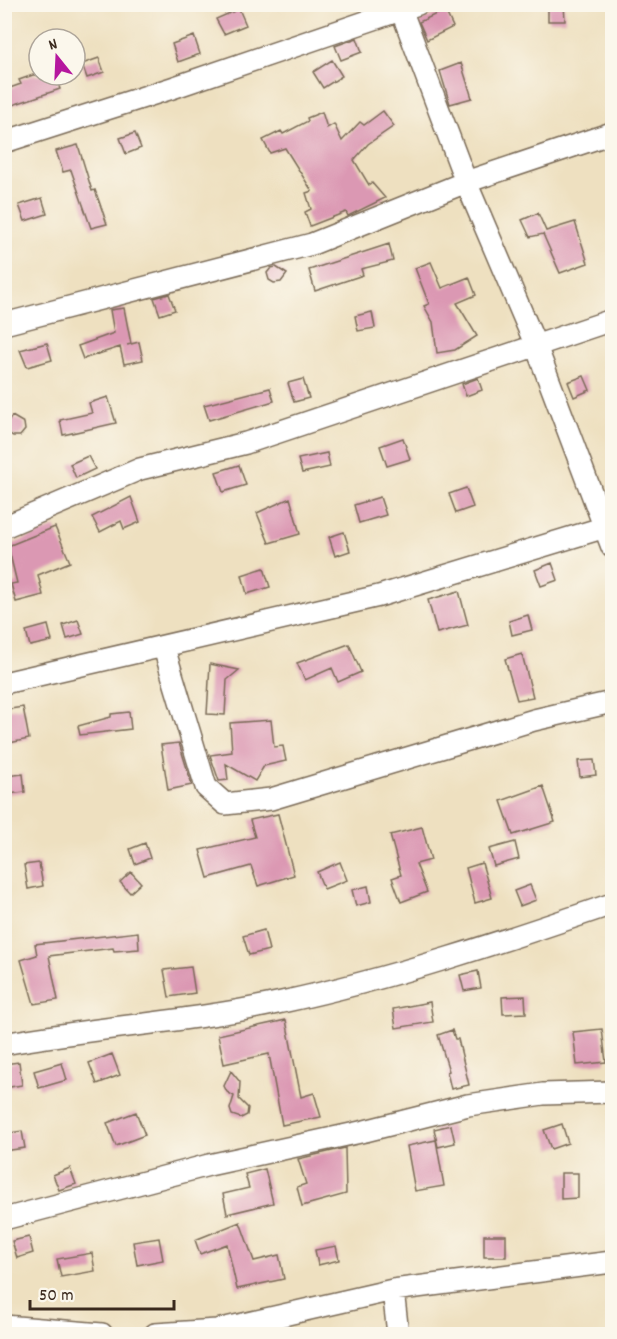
<svg xmlns="http://www.w3.org/2000/svg" width="617" height="1339" font-family="Dekko,sans-serif">
	<style>
		.building { fill: #db98b3 }
		.lines { fill: none; stroke-linecap: round; stroke-linejoin: round }
		.minor-casing { stroke: #7a6a57; stroke-width: 24 }
		.minor { stroke: #fff; stroke-width: 21 }
	</style>
	<rect width="100%" height="100%" fill="#fbf7ec"/>
	<filter id="ink" filterUnits="userSpaceOnUse"><feTurbulence type="fractalNoise" baseFrequency=".0167" numOctaves="2"/><feDisplacementMap in="SourceGraphic" scale="12" xChannelSelector="R" yChannelSelector="G"/><feConvolveMatrix kernelMatrix="1 2 1 2 8 2 1 2 1" color-interpolation-filters="sRGB"/></filter>
	<filter id="wash" filterUnits="userSpaceOnUse"><feTurbulence type="fractalNoise" baseFrequency=".008" numOctaves="4" result="noise"/><feDisplacementMap in="SourceGraphic" scale="24" xChannelSelector="R" yChannelSelector="G"/><feGaussianBlur stdDeviation="1.35" result="paint"/><feColorMatrix in="noise" values="0 0 0 0 0 0 0 0 0 0 0 0 0 0 0 0 0 1.4 0 .05"/><feComposite in="paint" operator="in"/></filter>
	<g filter="url(#wash)">
		<rect width="100%" height="100%" fill="#eee0c0"/>
		<g id="blocks">
			<path class="building" d="M548,4H564L565,21H548Z
				M239,9L246,25L224,34L216,19Z
				M445,10L453,27L427,40L419,22Z
				M194,36L200,54L178,62L172,44Z
				M357,38L362,52L341,60L335,46Z
				M99,58L104,72L87,78L82,64Z
				M332,60L342,76L323,88L313,72Z
				M461,63L472,98L450,104L440,71Z
				M33,75H55L60,89L4,108V90L21,84L19,80Z
				M383,111L394,126L368,144L354,160L369,185L372,183L385,198L348,216L346,212L310,226L305,212L311,209L306,193L312,191L285,148L270,153L263,140L281,131L283,134L308,121L307,118L322,112L327,128L334,124L342,141L360,122L364,125Z
				M135,133L141,148L126,154L120,138Z
				M78,145L92,191L95,190L107,224L91,228L71,170L63,172L56,151Z
				M42,198L47,214L25,221L19,205Z
				M538,213L546,231L575,222L588,263L560,273L543,234L530,237L522,220Z
				M389,244L393,261L361,269L363,275L315,291L309,270Z
				M431,262L442,288L469,277L476,295L457,303L477,336L455,350L437,353L433,322L424,306L429,304L415,268Z
				M276,267L287,274L281,282L274,283L269,280L267,273L271,268Z
				M169,294L175,310L160,315L154,298Z
				M124,308L131,344L127,345L139,342L143,360L124,364L120,347L83,359L78,346L114,333L110,310Z
				M372,312L375,328L358,331L355,316Z
				M47,343L52,360L27,367L20,350Z
				M584,376L590,390L574,397L568,382Z
				M478,378L482,390L466,396L462,384Z
				M303,379L309,398L294,402L288,383Z
				M270,388L274,401L209,420L204,405Z
				M108,397L116,423L63,435L60,420L92,413L89,403Z
				M12,416L24,423L25,430L20,436H13L7,432L6,425Z
				M403,438L410,459L387,466L380,446Z
				M327,453L330,467L302,473L298,459Z
				M88,456L95,469L76,478L70,464Z
				M239,465L246,485L223,492L216,472Z
				M466,488L473,507L456,513L449,494Z
				M131,497L140,522L124,529L121,521L100,532L92,517Z
				M380,497L386,515L359,523L354,505Z
				M290,498L300,534L269,543L257,513Z
				M55,527L70,562L38,575L43,595L16,602L11,584L17,583L8,546Z
				M344,532L350,551L335,556L329,537Z
				M552,563L558,580L541,586L535,570Z
				M264,568L270,587L247,594L242,575Z
				M459,591L468,625L437,633L428,600Z
				M528,615L532,630L512,635L509,621Z
				M78,620L83,634L67,639L63,625Z
				M48,625L52,641L30,646L26,631Z
				M349,644L361,672L338,682L332,668L305,680L297,663Z
				M522,654L533,697L517,700L505,659Z
				M210,664L239,670L227,680L225,715L207,714Z
				M23,707L29,739L4,744V710Z
				M129,712L131,729L80,735L78,726L111,717V714Z
				M271,720L274,747L283,746L286,761L264,766L255,781L226,764L228,780L219,781L210,755L232,752L230,723Z
				M179,743L192,785L168,790L161,745Z
				M594,760L596,775L580,777L578,761Z
				M23,774L25,792L8,794L6,776Z
				M543,786L555,822L513,835L501,801Z
				M278,814L294,875L258,886L251,866L208,878L200,850L255,837L250,820Z
				M422,827L431,860L416,864L427,892L401,902L392,878L401,875L390,835Z
				M515,842L519,859L494,866L489,849Z
				M145,843L150,858L135,864L130,849Z
				M340,862L347,880L324,889L317,872Z
				M39,863L43,886L28,889L24,865Z
				M482,863L492,898L475,903L466,868Z
				M131,872L141,883L130,893L120,882Z
				M530,885L536,900L520,906L514,891Z
				M368,886L371,902L356,906L352,890Z
				M264,930L269,950L249,955L243,936Z
				M138,932L139,949L114,951L113,948L49,956L58,1000L34,1004L21,960L37,955L35,944Z
				M191,967L195,993L169,997L164,970Z
				M478,971L481,988L464,991L460,975Z
				M525,996L526,1013L503,1014L502,997Z
				M430,1002L433,1022L396,1028L393,1009Z
				M286,1020L301,1097L314,1093L321,1117L282,1125L269,1054L224,1064L218,1035Z
				M602,1029L606,1062L577,1065L573,1032Z
				M452,1030L455,1039H458L469,1085L451,1089L447,1072L449,1071L438,1035Z
				M112,1054L120,1075L97,1084L89,1063Z
				M19,1062L22,1085L4,1088V1064Z
				M62,1063L67,1080L39,1088L34,1071Z
				M231,1071L240,1082L239,1099L248,1108L247,1115L241,1118L232,1115L230,1109L234,1096L227,1092L224,1086Z
				M136,1112L145,1135L116,1146L107,1123Z
				M562,1124L568,1143L551,1149L544,1130Z
				M451,1125L455,1143L438,1147L434,1129Z
				M22,1131L25,1148L4,1151V1134Z
				M436,1140L444,1186L415,1191L407,1146Z
				M345,1148L346,1194L302,1206L297,1187L306,1184L298,1159Z
				M70,1168L76,1184L59,1190L53,1175Z
				M265,1169L273,1203L227,1214L223,1194L249,1188L245,1174Z
				M561,1173H578V1198L561,1199Z
				M240,1222L254,1261L279,1255L284,1279L237,1289L227,1244L200,1254L195,1240Z
				M484,1235H506V1257H484Z
				M29,1237L33,1253L17,1258L12,1241Z
				M159,1238L163,1260L137,1265L133,1242Z
				M336,1246L339,1260L318,1265L315,1250Z
				M92,1253L95,1271L61,1277L57,1259Z"/>
		</g>
	</g>
	<g filter="url(#ink)">
		<use href="#blocks" fill-opacity="0" stroke="#7a6a57" stroke-width="1.5"/>
		<g class="lines">
			<defs>
				<path id="minor" d="M399,4L466,182L536,346L612,547
					M4,142L172,88L418,4
					M4,324L312,244L466,182L612,133
					M4,527L140,469L246,443L612,320
					M164,648L206,787L225,804L271,799L534,720L612,702
					M4,683L379,596L612,525
					M4,1044C97,1027 191,1022 282,1002C394,978 504,941 612,904
					M4,1219L209,1165L365,1131L468,1105L543,1094L612,1092
					M393,1290L398,1334
					M4,1326L102,1334
					M155,1334L217,1330L393,1290L612,1262"/>
			</defs>
			<use href="#minor" class="minor-casing"/>
			<use href="#minor" class="minor"/>
		</g>
	</g>
	<rect width="617" height="1339" fill="none" stroke="#fbf7ec" stroke-width="24"/>
	<g transform="translate(57 57) rotate(342)"><circle r="28" fill="#fbf7ec" stroke="#aea59a" stroke-width="1.5"/>
	<path d="M0-4.5L10 22L0 15L-10 22Z" fill="#b5179e"/>
	<text y="-9" font-size="16" font-weight="bold" text-anchor="middle" fill="#3b2a1e">N</text>
	</g>
	<path d="M30 1300v9h144v-9" fill="none" stroke="#3b2a1e" stroke-width="3"/>
	<text x="39" y="1300" font-size="18" fill="#3b2a1e" stroke="#fbf7ec" stroke-width="4.5" paint-order="stroke">50 m</text>
</svg>
